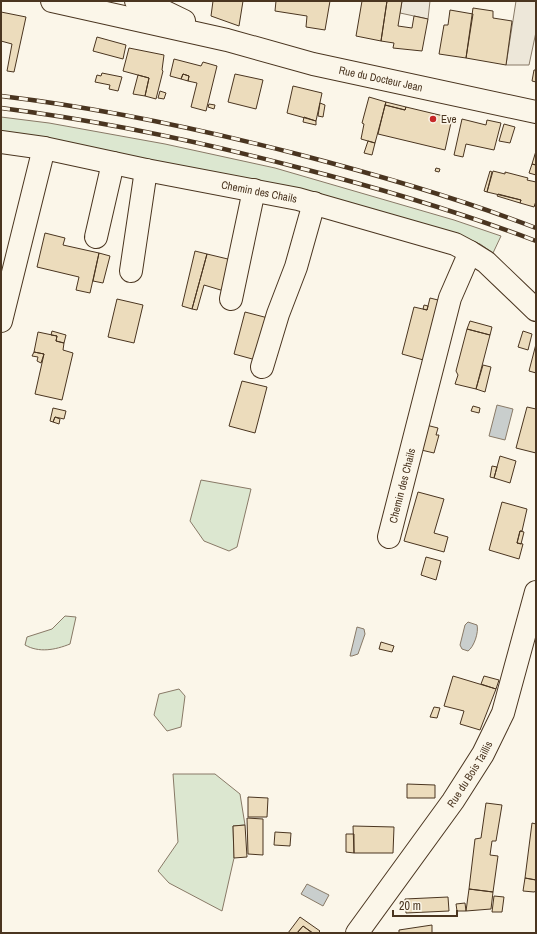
<svg xmlns="http://www.w3.org/2000/svg" width="537" height="934" font-family="'Archivo Narrow',sans-serif">
	<style>
		.green { fill: #dce7d0; stroke: #887966 }
		.parking { fill: #ede7d9; stroke: #887966 }
		.water { fill: #c9cecd; stroke: #887966 }
		.building { fill: #ecdcbc; stroke: #4a3520 }
		.lines { fill: none; stroke-linecap: round; stroke-linejoin: round }
		.minor-casing { stroke: #4a3520; stroke-width: 24 }
		.minor { stroke: #fbf6e9; stroke-width: 22 }
		.rail-casing { stroke: #4a3520; stroke-width: 4.5 }
		.rail { stroke: #fbf6e9; stroke-width: 3; stroke-dasharray: 9; stroke-linecap: butt }
		.poi-dot { fill: #c62828; stroke: #fbf6e9; stroke-width: 1.5 }
		.labels { text-anchor: middle; stroke-width: 3; stroke-linejoin: round; paint-order: stroke }
		.street-label { font-size: 11px; fill: #4a3520; stroke: #fbf6e9 }
		.poi-label { font-size: 11px; fill: #4a3520; stroke: #fbf6e9; text-anchor: start }
	</style>
	<rect width="100%" height="100%" fill="#fbf6e9"/>
	<path class="green" d="M1,117L49,123L165,144L275,168L454,220L501,236L493,253L480,244L421,226L1,133Z
		M201,480L251,489L237,547L229,551L204,541L190,521Z
		M65,616L76,617L70,644C55,650 39,653 25,645L27,637L52,629Z
		M179,689L185,696L181,727L167,731L154,715L159,694Z
		M173,774H215L240,794L245,825L233,826L234,858L222,911L169,883L158,871L178,842Z"/>
	<path class="parking" d="M402,1H430L428,19L400,13Z
		M516,1H536V32L529,65H506Z"/>
	<path class="water" d="M497,405L513,409L505,440L489,436Z
		M468,622L477,625C479,632 474,647 468,651L462,649L460,645L465,625Z
		M357,627L364,629L365,634L358,654L352,656H350Z
		M307,884L329,895L323,906L301,894Z"/>
	<path class="building" d="M213,1H243L239,26L211,16Z
		M276,1H330L325,30L306,27L307,16L275,11Z
		M362,1H387L381,41L356,36Z
		M387,1H402L398,26L412,28L414,16L428,19L422,51L393,48L394,43L381,41Z
		M473,8L493,11V18L512,21L506,65L466,58Z
		M450,10L473,14L466,58L439,54L444,25H448Z
		M1,12L26,17L14,72L7,71L12,44L1,41Z
		M97,37L126,45L123,59L93,51Z
		M129,48L164,55L162,70L163,71L156,99L145,96L149,78L123,71Z
		M174,59L201,66L203,62L217,66L206,111L191,107L197,83L188,81L189,76L183,74L181,79L170,76Z
		M534,70H536V82L532,81Z
		M102,73L122,77L118,91L109,89L110,85L95,82L97,75L101,76Z
		M183,74L189,76L188,81L181,79Z
		M235,74L263,80L256,109L228,102Z
		M138,75L149,78L145,96L133,94Z
		M293,86L322,93L316,121L287,113Z
		M160,91L166,93L164,99L158,98Z
		M369,97L386,102L375,143L361,139L364,124L362,123Z
		M386,102L406,107L405,110L385,105Z
		M320,103L325,105L323,117L318,116Z
		M209,104L215,105L214,109L208,107Z
		M385,105L405,110L406,107L452,118L445,150L378,134Z
		M304,117L316,121V125L303,122Z
		M462,119L486,125L487,120L501,123L494,150L466,144L463,157L454,155Z
		M504,124L515,127L510,143L499,141Z
		M368,141L375,143L372,155L364,153Z
		M536,151V165L532,164Z
		M532,164L536,165V175L529,173Z
		M436,168L440,169L439,172L435,171Z
		M490,171L492,172L487,192L484,191Z
		M493,171L505,174V172L528,178L527,180L536,182V201L534,207L520,203L521,200L487,192Z
		M498,194L521,200L520,203L497,196Z
		M45,233L65,238L63,245L99,253L90,293L76,290L79,277L37,267Z
		M195,251L207,254L192,309L182,306Z
		M99,253L110,256L103,283L93,281Z
		M207,254L232,260L224,291L204,285L197,310L192,309Z
		M430,298L442,301L427,361L402,354L414,307L427,310Z
		M117,299L143,305L134,343L108,337Z
		M424,305L428,306L427,310L423,309Z
		M245,312L268,318L256,360L234,354Z
		M470,321L492,327L490,335L467,329Z
		M467,329L490,335L476,389L455,384L458,375L456,371Z
		M52,331L66,335L64,343L56,341L57,336L51,335Z
		M523,331L532,334L528,350L518,347Z
		M38,332L57,336L56,341L64,343L63,350L73,353L62,400L35,394L44,354L34,352Z
		M536,344V373L529,371Z
		M34,352L44,354L41,363L37,361L38,357L32,356Z
		M483,365L491,367L485,392L476,389Z
		M242,381L267,387L255,433L229,426Z
		M473,406L480,408L479,413L471,411Z
		M527,407L536,409V453L516,448Z
		M53,408L66,411L64,419L55,417L53,422L50,421Z
		M55,417L60,419L59,424L53,422Z
		M426,425L438,428L436,435H439L434,453L417,449Z
		M500,456L516,461L510,483L494,478Z
		M492,466L497,467L494,478L490,477Z
		M418,492L444,499L434,533L448,537L444,552L404,541Z
		M502,502L527,509L522,531H520L517,543L523,544L519,559L489,550Z
		M520,531L524,532L521,544L517,543Z
		M426,557L441,561L436,580L421,575Z
		M381,642L394,646L392,652L379,649Z
		M453,676L496,689L480,730L460,724L464,711L444,706Z
		M484,676L499,680L496,689L481,684Z
		M434,707L440,708L437,718L430,717Z
		M407,784L435,785V798H407Z
		M248,797L268,798L267,817H248Z
		M486,803L502,805L496,841H492L490,855L498,856L493,892L469,889L475,839L481,838Z
		M247,818L263,819V855L248,854Z
		M532,823L536,824V880L525,878Z
		M245,825L247,857L234,858L233,826Z
		M353,826L394,827L393,853H354Z
		M275,832L291,833L290,846L274,845Z
		M346,834H354V853L346,852Z
		M525,878L536,880V891L534,892L523,891Z
		M469,889L493,892L491,909L466,911Z
		M494,896L504,897L502,912H492Z
		M448,897L449,911L406,913L405,899Z
		M465,903L466,911H457L456,904Z
		M300,917L320,931L318,933H313L303,926L297,933H288Z
		M432,925V933H399V930Z
		M303,926L312,933H313H297Z"/>
	<g class="lines">
		<defs>
			<g id="minor">
				<path id="s1" d="M52,1L227,40L313,64L536,112"/>
				<path d="M136,1L151,5L184,21"/>
				<path id="s2" d="M1,142L44,148L146,170L298,199L455,244L470,252L486,262L536,310"/>
				<path d="M96,237L113,163"/>
				<path d="M131,271L146,170"/>
				<path d="M231,299L254,190"/>
				<path d="M1,321L44,148"/>
				<path d="M262,367L278,314L296,267L314,203"/>
				<path id="s3" d="M389,537L450,298L470,252"/>
				<path id="s4" d="M357,933L453,801L483,754L503,713L536,592"/>
			</g>
		</defs>
		<use href="#minor" class="minor-casing"/>
		<use href="#minor" class="minor"/>
		<defs>
			<path id="rail" d="M1,96C101,108 200,129 297,154C378,175 458,198 536,228
				M1,108C102,121 202,142 300,168C379,188 459,212 536,241"/>
		</defs>
		<use href="#rail" class="rail-casing"/>
		<use href="#rail" class="rail"/>
	</g>
	<circle class="poi-dot" cx="433" cy="119" r="4"/>
	<g class="labels">
		<g class="street-label">
			<text dy="4" stroke="none"><textPath href="#s1" startOffset="338">Rue du Docteur Jean</textPath></text>
			<text dy="4" stroke="none"><textPath href="#s2" startOffset="263">Chemin des Chails</textPath></text>
			<text dy="4" stroke="none"><textPath href="#s3" startOffset="53">Chemin des Chails</textPath></text>
			<text dy="4" stroke="none"><textPath href="#s4" startOffset="195">Rue du Bois Taillis</textPath></text>
		</g>
		<g class="poi-label">
			<text x="441" y="123">Eve</text>
		</g>
	</g>
	<rect width="537" height="934" fill="none" stroke="#4a3520" stroke-width="4"/>
	<path d="M393 910v6h64v-6" fill="none" stroke="#4a3520" stroke-width="2"/>
	<text x="399" y="910" font-size="12" fill="#4a3520" stroke="#fbf6e9" stroke-width="3" paint-order="stroke">20 m</text>
</svg>
